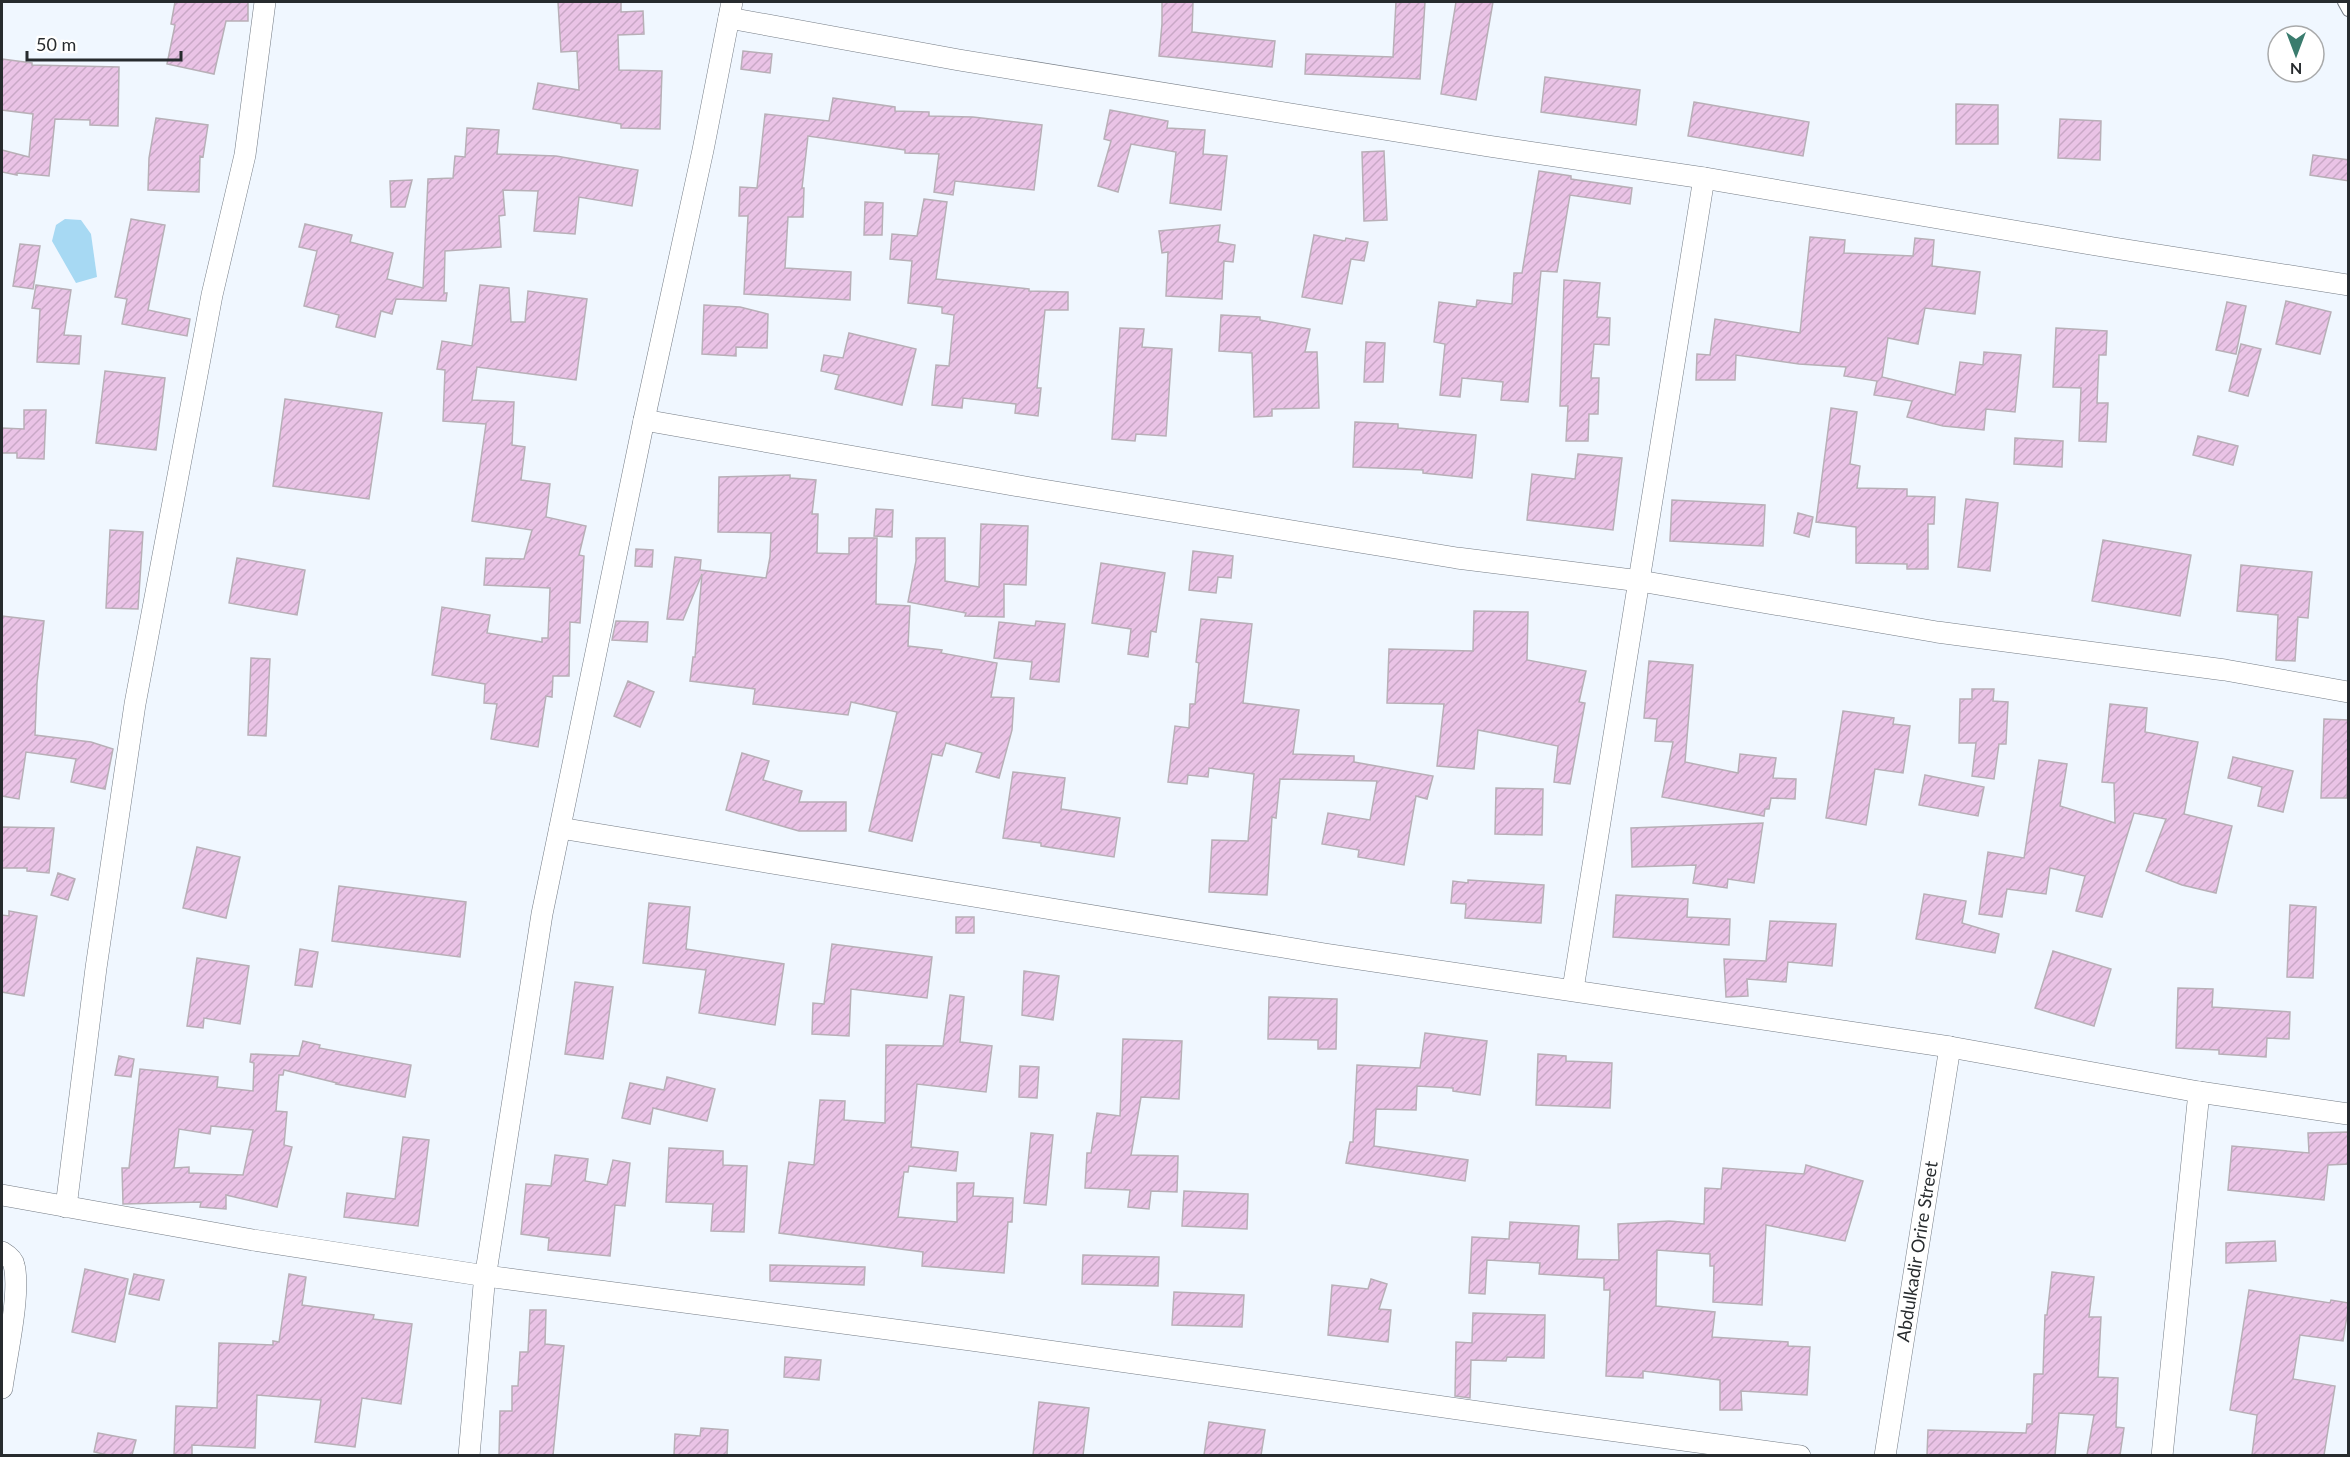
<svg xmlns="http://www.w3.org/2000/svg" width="2350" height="1457" font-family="Lato,sans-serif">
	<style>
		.water { fill: #a7d9f3 }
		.building { fill: url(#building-hatch); stroke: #b8afb7; stroke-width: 1.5; fill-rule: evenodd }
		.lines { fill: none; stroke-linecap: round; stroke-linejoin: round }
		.service-casing { stroke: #757c85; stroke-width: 12 }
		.minor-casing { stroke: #757c85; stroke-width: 22 }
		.service { stroke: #fff; stroke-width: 10 }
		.minor { stroke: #fff; stroke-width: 21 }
		.labels { text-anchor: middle; stroke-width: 4.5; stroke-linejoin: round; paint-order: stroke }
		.street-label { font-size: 18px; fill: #272b2e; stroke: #fff }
	</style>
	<defs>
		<pattern id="building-hatch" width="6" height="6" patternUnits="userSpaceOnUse" patternTransform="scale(1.5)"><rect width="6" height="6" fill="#eac3e6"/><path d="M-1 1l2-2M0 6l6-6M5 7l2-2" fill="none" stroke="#c9a8c6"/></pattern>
	</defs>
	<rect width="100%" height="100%" fill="#f0f7ff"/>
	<path class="water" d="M65,219L81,220L91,234L97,277L76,283L52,241L56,225Z"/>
	<path class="building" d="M175,2H248V21H226L214,74L167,64L175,25L171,24Z
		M558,2H621V12L643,11L644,34L618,35L619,70L662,71L660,129L621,128V124L533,109L538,83L579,90L577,51L561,52Z
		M1162,2H1193L1192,32L1275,41L1272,67L1159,56L1162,24Z
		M1396,2H1425L1420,79L1305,74L1306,54L1393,57Z
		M1456,2H1493L1476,100L1441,94Z
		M743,51L772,54L770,73L741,69Z
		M2,59L32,63V65L119,67L118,126L90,125V120L55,119L49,176L17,173V175L2,172V150L29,157L33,114L2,110Z
		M1545,77L1640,90L1636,125L1541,112Z
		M833,98L895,107V111L929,112V116L973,117L1042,125L1034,190L955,181L953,195L934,192L939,154L905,153V150L808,136L802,188H804L803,217H788L785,268L851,272L850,300L744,294L748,216H739L740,187L757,188L765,114L829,121Z
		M1694,102L1809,122L1803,156L1688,136Z
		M1956,104L1998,105V144H1956Z
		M1110,110L1168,121L1167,128L1205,130L1203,154L1227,156L1221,210L1170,203L1176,152L1131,144L1118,192L1098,186L1111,141L1104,139Z
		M156,118L208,125L203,157L200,156L199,192L148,190L149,158Z
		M2060,119L2101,121L2100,160L2058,158Z
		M467,128L499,130L497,154L556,156L638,170L632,206L579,197L575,234L534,231L538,191L503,190L505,215L499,216L501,247L445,251L444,293H447L446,301L396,299L392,314L381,311L375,337L336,327L339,315L304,306L317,251L299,247L305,224L352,235L350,242L393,253L387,279L423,288L428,179L453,178L455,156L465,157Z
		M1384,151L1387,220L1364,221L1362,152Z
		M2313,155L2349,160V181L2310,175Z
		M1539,171L1571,176V179L1632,188L1630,204L1570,195L1557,272L1541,271L1528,402L1501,400L1503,382L1462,378L1460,397L1440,395L1445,344L1434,342L1439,302L1476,307L1477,300L1512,304L1514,273H1522Z
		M412,180L405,207H391L390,181Z
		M924,199L947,202L936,279L1029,289V291L1068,292V310H1045L1037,388H1041L1038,416L1015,413L1016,404L963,398L962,408L932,405L936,365L949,366L954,315L942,313V307L908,303L912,261L890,259L892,234L917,236Z
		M865,202L883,203L882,235H864Z
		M131,219L165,225L148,310L190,319L187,336L122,324L127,299L115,297Z
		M1220,225L1218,242L1235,245L1233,262L1224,261L1222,299L1166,296L1168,252L1162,253L1159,231Z
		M1314,235L1345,241L1346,238L1368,242L1364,261L1351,259L1342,304L1302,297Z
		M1810,237L1845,240L1844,253L1913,256L1915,238L1934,240L1932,266L1980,272L1975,314L1925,308L1918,344L1888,338L1882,377L1955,395L1960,362L1983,365L1984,352L2021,355L2015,412L1986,409L1984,430L1943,426L1907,417L1912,401L1874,395L1877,381L1844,376L1846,367L1799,364L1736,355L1735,380H1696L1697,354L1710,355L1715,319L1800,333Z
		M20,244L40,246L33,289L13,286Z
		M1564,280L1600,283L1597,317L1610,318L1609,345L1594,344L1591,378H1599L1598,414H1589L1588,441H1566L1568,406H1560Z
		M36,285L71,290L64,335L81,336L79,364L37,362L40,309L32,308Z
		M480,285L509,288L511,322H525L528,291L587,299L576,380L477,367L472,400L514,402L512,445L525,447L521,480L550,484L546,517L586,526L579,555L584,556L580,623L570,622L569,676H553L552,697L546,696L538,747L491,739L497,704L484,703L485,684L432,675L442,607L490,615L487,633L542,642V638H548L550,588L484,585L486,558L524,559L532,530L472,521L486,424L443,421L445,370L437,369L442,341L472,346Z
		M2286,301L2331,312L2320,354L2276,344Z
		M2227,302L2246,306L2236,354L2216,350Z
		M704,305L740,307L768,314L767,348L736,347V356L702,354Z
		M1221,315L1260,317V320L1310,329L1305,352H1317L1319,408L1272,409V416L1254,417L1252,353L1219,351Z
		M1120,328L1144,329L1142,347L1172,349L1166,436L1136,434L1135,441L1112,439Z
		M2056,328L2107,331L2106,355H2099L2097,403H2108L2106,442L2079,441L2081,388L2053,387Z
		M849,333L916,349L902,405L835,389L839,375L821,371L824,355L843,358Z
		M1366,342L1385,343L1383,382H1364Z
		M2241,344L2261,349L2248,396L2229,391Z
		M105,371L165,378L156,450L96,443Z
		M285,399L382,413L369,499L273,486Z
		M1831,408L1857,412L1850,464L1860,466L1857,488L1907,489V496L1935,497L1934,524H1928V569H1907V564L1856,563V527L1816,522Z
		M24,410H46L44,459L17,458V453H2V428L24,429Z
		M1355,422L1398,424V428L1476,435L1472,478L1423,473V470L1353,467Z
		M2198,436L2238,446L2233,465L2193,455Z
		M2015,438L2063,441L2062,467L2014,464Z
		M1578,454L1622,458L1613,530L1527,520L1532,474L1575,479Z
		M790,475V478L816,480L812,514H818L817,553L849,554V538H877L876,604L910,606L908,646L942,650L941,653L997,663L991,697L1014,698L1012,730L999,778L976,772L982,753L946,743L942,756L932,754L912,841L869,831L897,712L851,702L848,715L753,704L755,689L690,681L693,657H695L702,574L683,620L667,619L675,557L701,560L700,570L766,578L770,557L771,533L718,532L719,477Z
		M1966,499L1998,503L1990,571L1958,567Z
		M1672,500L1765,505L1763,546L1670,541Z
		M876,509L893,510L892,537L874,536Z
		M1798,513L1813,517L1809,537L1794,533Z
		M981,524L1028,526L1026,585L1004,584V617L965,616L966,613L908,602L916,561V538H945V581L979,587Z
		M110,530L143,532L138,609L106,608Z
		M2103,540L2191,555L2180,616L2092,601Z
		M636,549L653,550L652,567L635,566Z
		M1193,551L1233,556L1231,578L1218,577L1216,593L1189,590Z
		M237,558L305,570L297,615L229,603Z
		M1101,563L1165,573L1156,632L1151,631L1148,657L1128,654L1131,629L1092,623Z
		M2241,565L2312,572L2308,618L2298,617L2295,661L2276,660L2278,615L2237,611Z
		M1474,611L1528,612L1527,660L1586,671L1579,702L1585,703L1570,784L1554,782L1558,746L1478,730L1474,769L1437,766L1444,704L1387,703L1389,649L1473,651Z
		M2,616L44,621L37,683L35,735L91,742L113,749L105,789L71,782L76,759L26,752L19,799L2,796Z
		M1201,619L1252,624L1243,703L1299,710L1293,754L1354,756V762L1433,776L1427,799L1416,796L1404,865L1358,857L1359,850L1322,844L1328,813L1370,820L1377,781L1280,779L1276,818L1272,817L1267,895L1209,892L1212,840L1248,841L1254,774L1209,768L1208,777L1188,775L1187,784L1168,782L1175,726L1189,728L1190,704H1195L1199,663L1196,662Z
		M616,621L648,622L647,642L612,640Z
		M1036,621L1065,624L1059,682L1030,679L1032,662L994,658L999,622L1035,626Z
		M251,658L270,659L266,736L248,735Z
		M1649,661L1693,665L1685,762L1738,773L1740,754L1776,758L1773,778L1796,779L1795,799L1771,798L1769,809H1765L1764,816L1662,797L1673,742L1655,741L1657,719L1644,718Z
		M628,681L654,692L640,727L614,716Z
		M1972,689H1994L1993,701L2008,702L2006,744H1999L1994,779L1972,776L1976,743H1959L1960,699H1972Z
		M2110,704L2147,708L2145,732L2198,742L2184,814L2232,826L2216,893L2182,885L2146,871L2166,819L2134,813L2102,917L2076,911L2085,876L2050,868L2046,894L2007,889L2002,917L1979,914L1988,852L2024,858L2039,760L2067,764L2060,806L2115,823L2114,783L2102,782Z
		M1843,711L1894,718L1893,724L1910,726L1903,773L1875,769L1866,825L1826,818Z
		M2324,719L2349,720L2347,798H2321Z
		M742,753L769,761L763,780L802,791L799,802H846V831H799L726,810Z
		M2233,757L2293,771L2283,812L2258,806L2262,787L2228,778Z
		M1013,772L1065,778L1061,809L1120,818L1114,857L1041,846V843L1003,838Z
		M1925,775L1984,787L1978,816L1919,805Z
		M1496,788L1543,789L1542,835L1495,834Z
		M1763,823L1754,883L1728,879L1727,888L1693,883L1696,865L1632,867L1631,828Z
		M2,827L54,828L49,873L27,871V868H2Z
		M197,847L240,857L226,918L183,908Z
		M58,873L75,879L68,900L51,895Z
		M1468,880L1544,885L1541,923L1465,918L1466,904L1451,903L1453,881L1468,883Z
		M339,886L466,902L460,957L332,941Z
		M1924,894L1966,901L1962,923L1999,934L1995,953L1916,939Z
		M1616,895L1688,899L1687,917L1730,919L1729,945L1613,937Z
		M649,903L690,907L686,949L784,964L775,1025L699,1013L706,970L643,963Z
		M2290,905L2316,907L2313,978L2287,977Z
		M9,911L37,916L24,996L2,992V915L9,916Z
		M956,917H974V933H956Z
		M1770,921L1836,924L1832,966L1788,962L1786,982L1747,979L1748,996L1726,997L1724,959L1766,961Z
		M832,944L932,957L927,998L851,989L849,1036L812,1034L813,1003L824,1004Z
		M300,949L318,952L312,987L295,985Z
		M2053,951L2111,969L2094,1026L2035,1008Z
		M197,958L249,966L240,1024L204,1018L203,1028L187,1026Z
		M1024,971L1059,976L1053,1020L1022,1015Z
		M575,982L613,987L603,1059L565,1054Z
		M2178,988L2213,989L2212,1007L2290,1012L2289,1039L2267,1038L2266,1057L2219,1054V1050L2176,1048Z
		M950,995L964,997L960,1042L992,1046L986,1092L917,1084L911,1147L958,1152L956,1171L909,1166L908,1172H904L898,1217L957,1222V1183H974L973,1196L1013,1198L1012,1222H1008L1004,1273L922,1266L923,1252L779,1233L789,1162L814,1165L820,1100L845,1101L844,1120L885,1123L886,1045L943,1046Z
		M1269,997L1337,999L1336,1049H1318V1040L1268,1039Z
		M1425,1033L1487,1041L1480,1095L1453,1091V1088L1417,1086L1416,1110L1376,1109L1374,1146L1468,1160L1465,1181L1346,1163L1350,1142H1353L1357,1065L1420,1068Z
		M1123,1039L1182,1041L1179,1099L1141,1097L1131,1155L1178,1156L1177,1192L1151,1191L1149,1209L1128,1207L1130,1190L1085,1188L1087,1153H1091L1097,1113L1120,1116Z
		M303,1041L320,1045L319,1048L411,1065L405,1097L336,1084L337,1083L284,1070L283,1075H279L276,1111L287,1112L284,1145L292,1147L277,1207L226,1195V1209L200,1207L201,1202L123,1204L122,1168H129L140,1069L218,1077L217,1087L253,1091L254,1063L250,1062L251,1054L299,1056ZM211,1126L253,1130L243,1175L189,1173V1167L174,1168L179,1129L210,1134Z
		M1538,1054L1566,1056V1061L1612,1063L1610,1108L1536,1105Z
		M119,1056L134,1059L131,1077L115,1075Z
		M1020,1066L1039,1067L1037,1098L1019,1097Z
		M667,1077L715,1089L707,1121L653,1108L650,1124L622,1118L630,1083L664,1090Z
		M2349,1132V1164L2328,1165L2324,1200L2228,1190L2232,1146L2309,1153L2308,1133Z
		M1031,1133L1053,1135L1046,1205L1024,1203Z
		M403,1137L429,1140L418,1226L344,1217L347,1193L395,1199Z
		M669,1148L723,1151V1165L747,1166L744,1232L711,1231L713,1204L666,1202Z
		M555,1155L588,1159L585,1181L607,1185L613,1160L630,1163L625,1206L615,1205L610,1256L548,1250L549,1238L521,1234L526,1184L551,1186Z
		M1806,1165L1863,1181L1845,1241L1766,1225L1762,1305L1713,1302L1714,1266H1710V1254L1657,1250L1656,1306L1715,1312L1712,1337L1788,1342V1346L1810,1347L1807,1395L1741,1391L1742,1410H1720V1380L1643,1371V1378L1606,1376L1610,1290H1604V1278L1539,1274L1540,1263L1487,1260L1485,1294L1469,1293L1472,1237L1509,1239L1510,1222L1579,1226L1577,1259L1619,1260L1618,1224L1669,1221L1704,1224L1705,1188L1721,1189L1723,1168L1804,1174Z
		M1184,1191L1248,1194L1247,1229L1182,1226Z
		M2275,1241L2276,1261L2226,1263V1243Z
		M1083,1255L1159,1257L1158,1286L1082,1284Z
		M770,1265L865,1267L864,1285L770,1281Z
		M85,1269L128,1279L115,1342L72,1332Z
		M2052,1272L2094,1277L2089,1317H2101L2098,1377L2118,1378L2116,1427L2124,1428L2120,1455H2087L2094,1415L2059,1413L2055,1455H1927L1928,1430L2026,1433L2027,1424H2032L2034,1374H2043L2045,1315H2047Z
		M134,1274L164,1280L159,1300L129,1294Z
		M289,1274L306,1277L302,1305L374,1315L373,1319L412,1324L401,1404L362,1398L355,1447L315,1442L321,1400L257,1395L255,1448L192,1445V1455H174L176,1406L217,1408L219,1343L273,1345V1341L279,1342Z
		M1371,1279L1387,1284L1379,1309L1391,1310L1388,1342L1328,1335L1332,1285L1368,1289Z
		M2249,1290L2330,1303L2331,1300L2349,1303L2343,1341L2300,1335L2293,1379L2335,1386L2324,1455H2252L2257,1415L2230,1410Z
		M1174,1292L1244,1295L1242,1327L1172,1325Z
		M530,1310H546L545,1344L564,1346L553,1455H499L500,1411H512V1386H518L520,1352H528Z
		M1473,1313L1545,1315L1544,1358L1507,1357L1506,1361L1471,1360L1470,1398L1455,1396L1456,1342L1472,1343Z
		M785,1357L821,1360L819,1380L784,1377Z
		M1039,1402L1089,1408L1083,1455H1033Z
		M1209,1422L1265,1430L1261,1455H1204Z
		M701,1428L728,1430L727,1455H674L675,1434L700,1436Z
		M98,1433L136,1440L132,1455H108L94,1452Z"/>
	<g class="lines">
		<defs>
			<path id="service" d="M2343,2L2348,11"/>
			<g id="minor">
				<path d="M729,18L959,60L1488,146L1704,178L2114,248L2348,285"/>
				<path d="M644,420L1031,488L1457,558L1640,581L1937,632L2225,670L2348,692"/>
				<path d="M560,828L1325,954L1950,1047L2199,1092L2348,1114"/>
				<path d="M1573,989L1704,178"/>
				<path d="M2,1195L253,1240L486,1276L971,1340L1543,1421L1800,1456"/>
				<path d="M66,1207L96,968L135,704L212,295L245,155L265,2"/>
				<path d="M2,1252C7,1255 13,1259 14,1265C21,1293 6,1358 2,1388"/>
				<path d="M469,1456L484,1285L542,914L644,420L703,150L732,2"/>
				<path id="s1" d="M1885,1456L1950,1047"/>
				<path d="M2162,1456L2199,1092"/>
			</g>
		</defs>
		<use href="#service" class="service-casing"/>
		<use href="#minor" class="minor-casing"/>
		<use href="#service" class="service"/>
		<use href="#minor" class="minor"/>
	</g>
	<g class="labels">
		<g class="street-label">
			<text dy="6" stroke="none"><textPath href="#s1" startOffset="207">Abdulkadir Orire Street</textPath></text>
		</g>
	</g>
	<rect width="2350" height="1457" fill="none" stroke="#272b2e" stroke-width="6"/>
	<g transform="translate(2296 54) rotate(180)"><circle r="28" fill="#ffffff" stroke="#a9aaab" stroke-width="1.5"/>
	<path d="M0-4.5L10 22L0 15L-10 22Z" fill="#3a7c6e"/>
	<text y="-9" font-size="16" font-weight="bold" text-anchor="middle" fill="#272b2e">N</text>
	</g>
	<path d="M27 51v9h154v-9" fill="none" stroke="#272b2e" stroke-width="3"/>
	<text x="36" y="51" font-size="18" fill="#272b2e" stroke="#ffffff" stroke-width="4.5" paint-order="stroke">50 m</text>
</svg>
